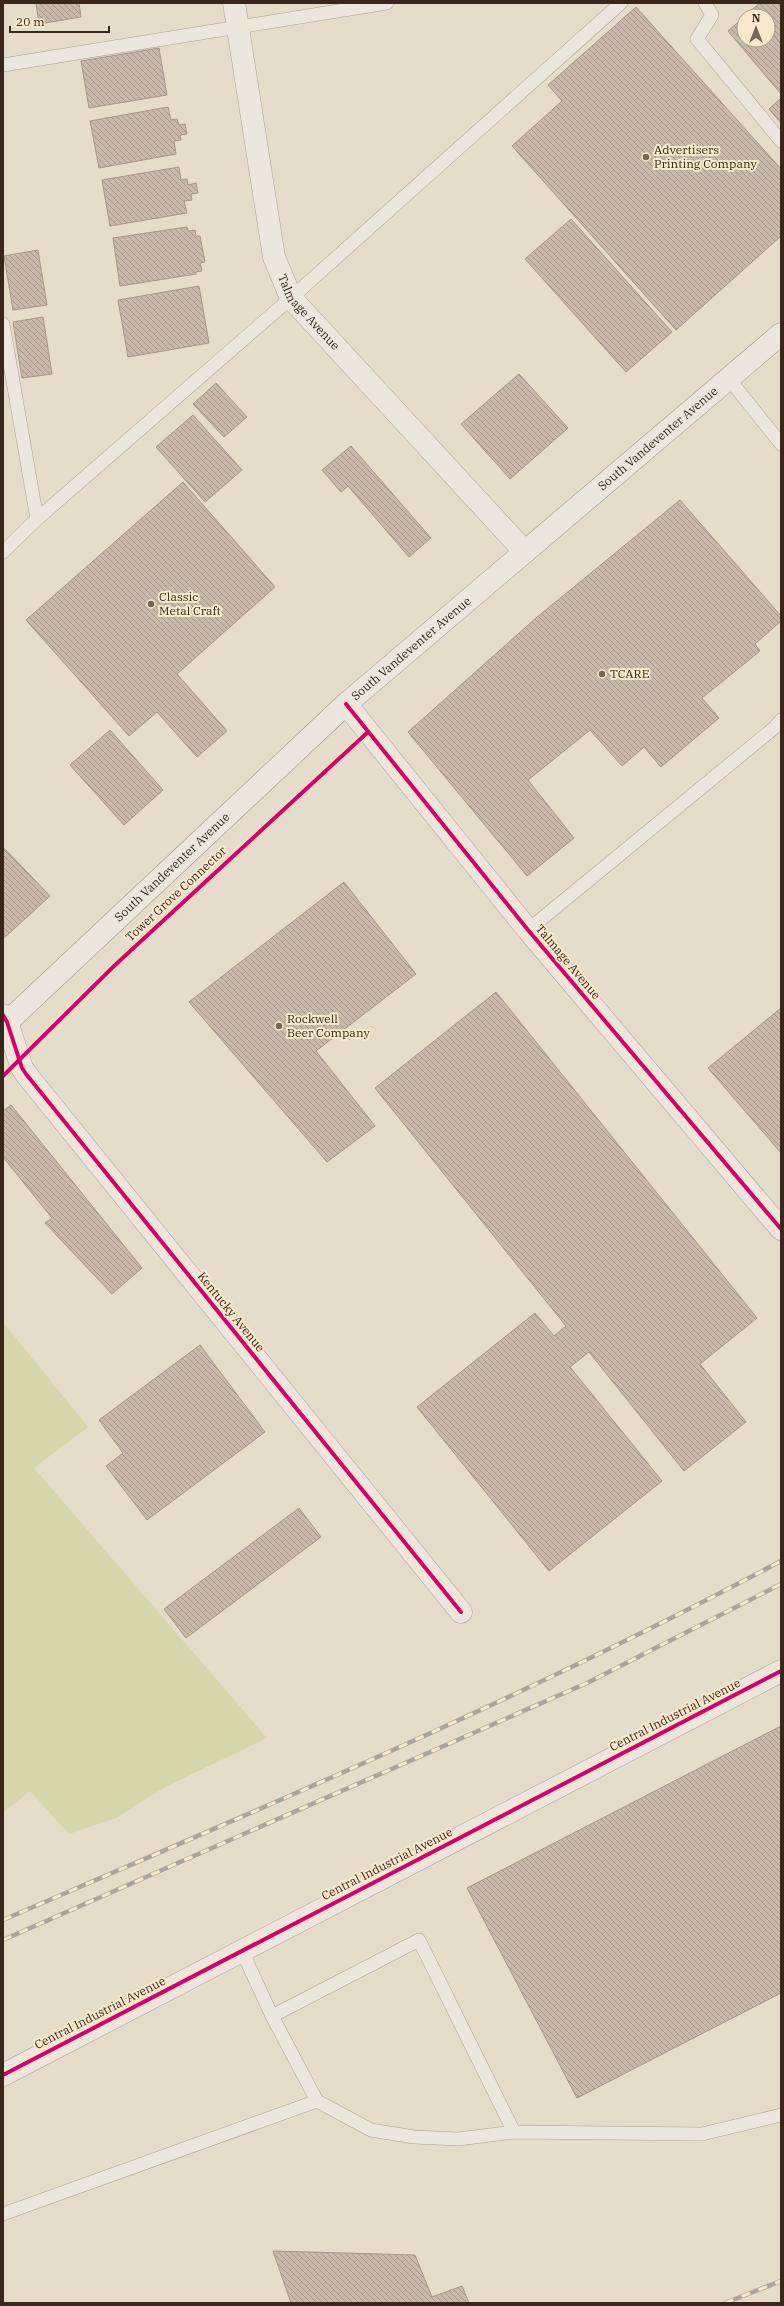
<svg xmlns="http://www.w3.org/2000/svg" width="784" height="2306" font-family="'IBM Plex Serif',serif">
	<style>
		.green { fill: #d7d5aa }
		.building { fill: url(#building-back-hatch); stroke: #a59689 }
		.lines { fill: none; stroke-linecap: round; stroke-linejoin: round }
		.service-casing { stroke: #aaa093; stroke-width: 14 }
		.minor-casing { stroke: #aaa093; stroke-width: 23 }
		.secondary-casing { stroke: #999083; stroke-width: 23 }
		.service { stroke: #ece6dc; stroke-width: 13 }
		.minor { stroke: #ece6dc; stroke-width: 22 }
		.secondary { stroke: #ece6dc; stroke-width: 22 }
		.rail-casing { stroke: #aba69c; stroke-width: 4.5 }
		.rail { stroke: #f8e9cd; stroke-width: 3; stroke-dasharray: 9; stroke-linecap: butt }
		.cycleway-casing { stroke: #f8e9cd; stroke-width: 6 }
		.cycleway { stroke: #d6006c; stroke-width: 4 }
		.poi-dot { fill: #756758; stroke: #f8e9cd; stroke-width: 1.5 }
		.labels { text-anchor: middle; stroke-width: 4; stroke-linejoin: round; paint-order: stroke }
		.poi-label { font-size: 12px; fill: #38281b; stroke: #f8e9cd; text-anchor: start }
		.street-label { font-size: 12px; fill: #38281b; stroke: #f8e9cd }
	</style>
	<defs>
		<pattern id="building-back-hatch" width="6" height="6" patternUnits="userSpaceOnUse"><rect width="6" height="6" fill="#c9b9aa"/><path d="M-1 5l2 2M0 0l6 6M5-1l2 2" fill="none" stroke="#a4968a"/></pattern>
	</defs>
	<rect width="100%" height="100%" fill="#e5dcc9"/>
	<path class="green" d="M3,1322L88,1427L34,1468L267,1738L165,1787L116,1818L69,1834L30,1791L3,1813Z"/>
	<path class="building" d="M36,3H79L81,17L39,24Z
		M760,3H781V44L768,28V16H758L753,9Z
		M636,7L781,169V236L676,330L512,146L562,101L548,85Z
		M753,9L758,16H745Z
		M744,17V40H768V28L781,44V94L728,31Z
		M159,48L167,95L89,108L81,61Z
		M781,98V123L769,109Z
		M168,107L171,120L177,119L179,125L185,124L187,134L180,135L181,140L174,141L176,154L99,168L90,121Z
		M179,167L181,180L187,179L188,185L196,183L198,193L191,194L192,200L184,201L187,213L110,226L102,180Z
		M571,219L672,332L626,372L525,259Z
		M187,227L188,231L195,230L196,236H200L205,262L200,263L202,271L196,272V274L120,286L113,238Z
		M38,250L47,305L13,310L4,256Z
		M199,286L209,343L128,357L118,300Z
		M43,317L52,374L22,378L13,322Z
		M519,374L568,428L510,479L461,424Z
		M216,383L247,417L224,437L193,404Z
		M193,415L242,470L205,502L156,447Z
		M351,446L431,538L409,557L348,486L341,492L322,470Z
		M183,482L275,587L177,674L227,731L197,757L157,712L129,736L26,620Z
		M680,500L781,616V621L755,644L760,651L702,698L719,718L661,767L644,747L622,766L590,730L528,780L574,838L527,876L408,732L536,618Z
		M110,730L163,790L124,825L70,765Z
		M3,847L50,896L4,938L3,937Z
		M344,882L416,974L316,1051L375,1126L327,1162L189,1002Z
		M496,992L757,1318L700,1364L746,1422L684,1471L589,1352L570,1367L662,1481L549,1571L417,1407L535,1313L554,1336L566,1326L375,1088Z
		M781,1008V1153L708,1068Z
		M11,1105L142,1268L112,1294L45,1223L52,1218L3,1157V1111Z
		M200,1345L265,1432L147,1520L106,1466L123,1453L99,1420Z
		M299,1508L321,1537L186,1638L164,1609Z
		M781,1726V1993L577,2098L467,1888Z
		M273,2251L415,2255L432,2297L462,2286L469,2303H291Z"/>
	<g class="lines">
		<defs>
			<path id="service" d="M705,3L712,15L697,39L781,141
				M3,65L387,3
				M3,324L37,519
				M729,379L781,444
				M3,552L37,519L291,298L621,3
				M528,930L774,728L781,720
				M242,1951L272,2016L419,1940L514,2132L702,2134L781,2115
				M317,2101L371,2130L414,2137L458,2139L514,2132
				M3,2214L317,2101L272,2016"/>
			<g id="minor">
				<path id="s1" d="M234,3L274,257L291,298L525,552"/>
				<path d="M346,704L528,930L781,1229"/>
				<path d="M3,1015L7,1022L22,1068L26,1074L461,1612"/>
				<path d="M3,2075L781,1671"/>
			</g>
			<g id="secondary">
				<path id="s2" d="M3,1026L346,704L781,334"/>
			</g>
		</defs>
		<use href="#service" class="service-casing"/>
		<use href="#minor" class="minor-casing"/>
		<use href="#secondary" class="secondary-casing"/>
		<use href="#service" class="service"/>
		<use href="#minor" class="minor"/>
		<use href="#secondary" class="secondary"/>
		<defs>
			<path id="rail" d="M3,1920C265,1807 529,1696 781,1561
				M3,1940L587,1683L781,1584
				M725,2303L781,2281"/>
		</defs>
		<use href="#rail" class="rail-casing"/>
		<use href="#rail" class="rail"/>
		<defs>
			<path id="cycleway" d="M346,704L528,930L781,1229
				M3,1015L7,1022L22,1068L26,1074L461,1612
				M3,1076L114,966L368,732
				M3,2075L781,1671"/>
		</defs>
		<use href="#cycleway" class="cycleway-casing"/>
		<use href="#cycleway" class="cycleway"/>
	</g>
	<g class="poi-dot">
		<circle cx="646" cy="157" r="4"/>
		<circle cx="151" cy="604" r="4"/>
		<circle cx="602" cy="674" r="4"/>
		<circle cx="279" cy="1026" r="4"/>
	</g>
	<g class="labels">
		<g class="poi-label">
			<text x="654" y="154">Advertisers<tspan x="654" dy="14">Printing Company</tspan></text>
			<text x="159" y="601">Classic<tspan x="159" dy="14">Metal Craft</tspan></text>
			<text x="610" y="678">TCARE</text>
			<text x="287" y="1023">Rockwell<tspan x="287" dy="14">Beer Company</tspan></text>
		</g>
		<g class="street-label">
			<text dy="4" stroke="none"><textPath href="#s1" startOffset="323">Talmage Avenue</textPath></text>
			<text dy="4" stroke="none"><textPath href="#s2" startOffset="880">South Vandeventer Avenue</textPath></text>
			<text dy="4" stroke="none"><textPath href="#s2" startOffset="556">South Vandeventer Avenue</textPath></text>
			<text dy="4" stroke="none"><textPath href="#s2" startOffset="232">South Vandeventer Avenue</textPath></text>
			<text transform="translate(176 894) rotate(-43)" y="4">Tower Grove Connector</text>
			<text transform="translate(568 962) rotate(50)" y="4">Talmage Avenue</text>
			<text transform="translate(231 1312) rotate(51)" y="4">Kentucky Avenue</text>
			<text transform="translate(675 1715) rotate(-27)" y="4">Central Industrial Avenue</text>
			<text transform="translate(387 1864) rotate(-27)" y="4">Central Industrial Avenue</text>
			<text transform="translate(100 2013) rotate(-27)" y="4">Central Industrial Avenue</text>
		</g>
	</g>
	<rect width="784" height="2306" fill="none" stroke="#38281b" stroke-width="8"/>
	<g transform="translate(756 28)"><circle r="19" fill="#f8e9cd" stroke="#ab9c86"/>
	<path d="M0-3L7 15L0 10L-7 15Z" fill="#756758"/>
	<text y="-6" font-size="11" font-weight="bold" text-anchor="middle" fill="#38281b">N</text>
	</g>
	<path d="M10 26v6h99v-6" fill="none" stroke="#38281b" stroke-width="2"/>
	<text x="16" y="26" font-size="12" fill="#38281b" stroke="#f8e9cd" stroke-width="3" paint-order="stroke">20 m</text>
</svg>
